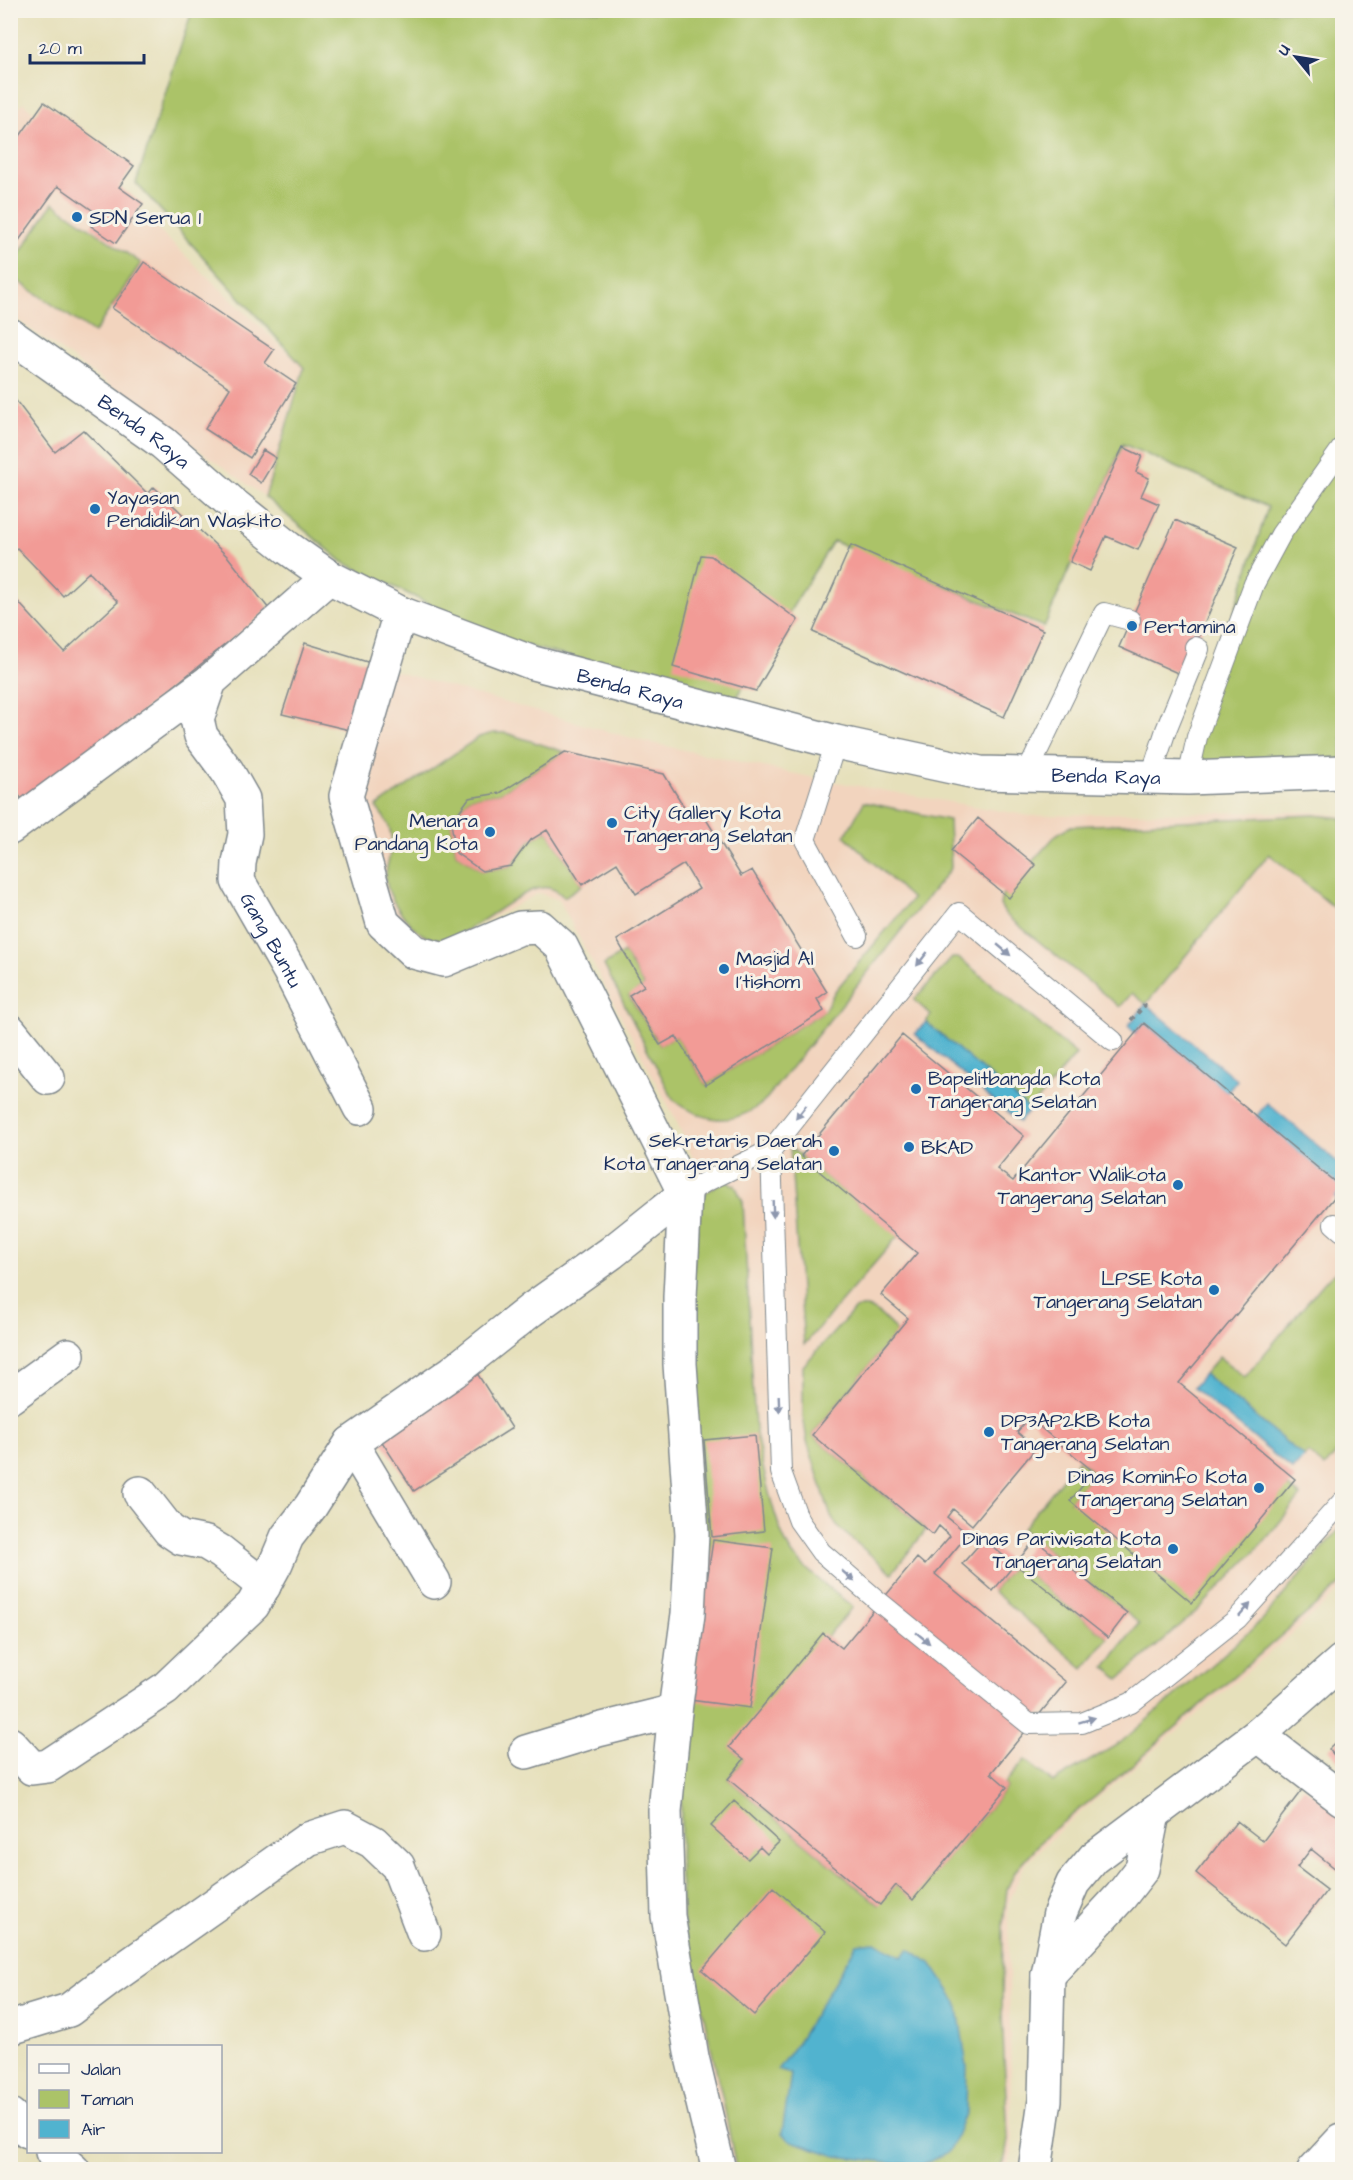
<svg xmlns="http://www.w3.org/2000/svg" width="1353" height="2180" font-family="'Architects Daughter',sans-serif">
	<style>
		.built { fill: #f2d4be }
		.green { fill: #abc368; stroke: #637963; stroke-width: 1.5 }
		.water { fill: #51b3cf; stroke: #367196; stroke-width: 1.5 }
		.building { fill: #f29b96 }
		.lines { fill: none; stroke-linecap: round; stroke-linejoin: round }
		.service-casing { stroke: #80888c; stroke-width: 22 }
		.minor-casing { stroke: #80888c; stroke-width: 36 }
		.tertiary-casing { stroke: #80888c; stroke-width: 36 }
		.path { stroke: #80888c; stroke-width: 4; stroke-dasharray: 4.5 4.5; stroke-linecap: butt }
		.service { stroke: #fff; stroke-width: 20 }
		.minor { stroke: #fff; stroke-width: 33 }
		.tertiary { stroke: #fff; stroke-width: 33 }
		.oneway { fill: #8d97ae }
		.poi-dot { fill: #1f6fb2; stroke: #f7f3e8; stroke-width: 2 }
		.labels { text-anchor: middle; stroke-width: 6; stroke-linejoin: round; paint-order: stroke }
		.poi-label { font-size: 20px; fill: #1b2f5e; stroke: #f7f3e8; text-anchor: start }
		.street-label { font-size: 20px; fill: #1b2f5e; stroke: #f7f3e8 }
	</style>
	<rect width="100%" height="100%" fill="#f7f3e8"/>
	<filter id="ink" filterUnits="userSpaceOnUse"><feTurbulence type="fractalNoise" baseFrequency=".0167" numOctaves="2"/><feDisplacementMap in="SourceGraphic" scale="12" xChannelSelector="R" yChannelSelector="G"/><feConvolveMatrix kernelMatrix="1 2 1 2 8 2 1 2 1" color-interpolation-filters="sRGB"/></filter>
	<filter id="wash" filterUnits="userSpaceOnUse"><feTurbulence type="fractalNoise" baseFrequency=".008" numOctaves="4" result="noise"/><feDisplacementMap in="SourceGraphic" scale="24" xChannelSelector="R" yChannelSelector="G"/><feGaussianBlur stdDeviation="1.35" result="paint"/><feColorMatrix in="noise" values="0 0 0 0 0 0 0 0 0 0 0 0 0 0 0 0 0 1.4 0 .05"/><feComposite in="paint" operator="in"/></filter>
	<g filter="url(#wash)">
		<rect width="100%" height="100%" fill="#e6e0bb"/>
		<path class="built" d="M23,102L304,368L265,497L11,315V120Z
			M390,670L642,741L824,780L1030,816L1129,813L1312,812L1342,816V1588L1293,1633L1061,1829L1024,1866L1008,1905L1012,2153L1005,2169H732L681,1926L688,1255L704,1182L675,1118L559,900L539,893L442,944L417,938L387,907L358,787Z"/>
		<path class="green" d="M192,11H1342V761L1184,770L1268,507L1123,444L1044,627L833,541L736,699L503,640L343,562L265,497L304,368L136,183Z
			M53,203L141,263L94,333L11,276V266Z
			M493,733H506L565,752L500,793L469,798L451,823L456,853L482,871L511,866L529,841L547,830L582,885L564,897C557,890 550,886 540,888C512,892 458,950 429,938C410,930 385,896 386,876C386,862 394,849 391,835C390,824 383,816 376,807L479,737Z
			M864,802L949,820L951,868L763,1103C731,1127 704,1123 673,1099L604,965L624,952L644,986L629,996L660,1045L676,1036L706,1085L824,1011L835,991L912,899L845,836Z
			M1314,815L1342,818V914L1269,854L1146,1004L1132,993L1120,1007L1006,915L1000,905L1002,895L1057,834L1071,826Z
			M952,958H958L967,964L1076,1054L1030,1110L926,1022L931,1015L914,1000Z
			M790,1147L898,1236L804,1345Z
			M723,1181L735,1185L743,1202L755,1428C761,1459 775,1533 794,1556C811,1575 833,1591 853,1607L730,1747L744,1759L728,1779L879,1905L896,1885L913,1899L1007,1787L1004,1784L1025,1760L1053,1782L1120,1743L1231,1648L1263,1619L1342,1526V1583L1095,1797L1048,1834L1016,1870L1007,1889L1003,1925L1002,2015L1008,2139L1005,2158L999,2169H736L723,2100L684,1930L680,1875L689,1310L699,1208L704,1194Z
			M1337,1272L1342,1273V1446L1325,1467L1308,1453L1304,1457L1204,1374L1219,1357L1245,1377L1322,1285L1331,1275Z
			M862,1307C878,1309 887,1321 897,1332L812,1435L926,1530L892,1573L840,1529L831,1517L807,1441L803,1415V1366L855,1309Z
			M1078,1460L1094,1472L1070,1501L1288,1487L1301,1496L1262,1544L1199,1609L1119,1679L1105,1667L1139,1623L1022,1529Z
			M1015,1564L1108,1638L1083,1668L993,1591Z"/>
		<path class="water" d="M1146,1004L1237,1080L1227,1093L1144,1023L1135,1033L1128,1026Z
			M926,1022L1030,1110L1019,1122L915,1034Z
			M1267,1103L1342,1166V1204L1256,1117Z
			M1204,1374L1304,1457L1293,1470L1193,1388Z
			M875,1942L902,1957L909,1949L931,1963L957,2002L967,2067L966,2111L950,2151L921,2166L836,2156L789,2140L782,2133L791,2074L777,2070L799,2040L857,1944Z"/>
		<g id="blocks">
			<path class="building" d="M44,102L134,166L119,187L143,204L116,243L91,226L99,215L58,186L10,253V150Z
				M144,262L274,350L265,363L296,384L250,458L205,429L230,388L112,308Z
				M10,393L55,452L83,430L148,494L154,487L228,557L269,609L27,805L10,785V593L64,652L118,602L89,572L63,596L17,548L10,554Z
				M1123,447L1142,456L1136,472L1149,478L1141,496L1159,504L1138,550L1106,536L1090,571L1070,562Z
				M263,450L276,458L261,483L248,474Z
				M1175,520L1238,547L1182,675L1119,647Z
				M851,545L1043,630L1004,717L813,632Z
				M701,555L711,556L798,620L756,691L673,667Z
				M305,643L374,664L354,731L282,714Z
				M565,752L664,774L690,817L701,811L741,876L752,870L827,992L817,999L824,1011L706,1085L676,1036L660,1045L629,995L644,986L617,940L699,889L684,864L636,894L617,863L582,885L547,830L529,841L511,866L482,871L456,853L451,823L469,798L500,793Z
				M978,818L1036,865L1009,898L951,851Z
				M1144,1023L1342,1188L1179,1383L1295,1479L1192,1603L1070,1501L1094,1472L1029,1418L1017,1432L1036,1448L972,1525L953,1509L947,1517L968,1534L935,1574L1066,1682L991,1773L1007,1787L913,1900L896,1885L880,1905L728,1779L744,1759L729,1747L823,1633L842,1648L917,1558L925,1565L950,1536L939,1526L933,1535L812,1435L908,1318L881,1295L917,1253L801,1156L902,1035L1024,1136L997,1169L1013,1181Z
				M473,1367L512,1428L414,1491L375,1431Z
				M755,1435L764,1531L712,1537L704,1440Z
				M984,1539L1014,1565L993,1591L962,1564Z
				M713,1540L773,1548L750,1708L690,1700Z
				M1035,1540L1127,1613L1108,1638L1015,1564Z
				M1342,1737V1765L1329,1749Z
				M1304,1787L1342,1818V1874L1311,1849L1297,1867L1327,1890L1285,1944L1196,1873L1237,1821L1263,1841Z
				M734,1801L779,1842L767,1854L760,1847L748,1859L711,1826Z
				M773,1887L825,1932L754,2015L702,1970Z"/>
		</g>
	</g>
	<g filter="url(#ink)">
		<use href="#blocks" fill-opacity="0" stroke="#80888c" stroke-width="1.5"/>
		<g class="lines">
			<defs>
				<path id="service" d="M836,742L805,840L857,936
					M1026,775L1104,613L1130,620
					M1151,776L1166,730L1199,649L1195,647
					M1188,778L1197,737L1254,584L1281,534L1342,448
					M771,1150L781,1472L799,1521L821,1552L878,1601L1029,1724L1082,1723L1131,1703L1237,1619L1342,1502
					M685,1194L705,1182L771,1150L959,913L1113,1041
					M1334,1224L1342,1231"/>
				<g id="minor">
					<path id="s1" d="M329,577L210,681L197,719L201,736L227,771L243,799L245,834L239,863L238,881L289,970L360,1108"/>
					<path d="M400,613L346,796L383,923L414,952L444,960L520,928L540,927L561,946L685,1194L680,1297V1364L692,1534L688,1614L675,1711L665,1811L668,1916L692,2057L719,2170"/>
					<path d="M10,828L210,681"/>
					<path d="M10,1031L48,1078"/>
					<path d="M10,1397L68,1355"/>
					<path d="M351,1443L434,1582"/>
					<path d="M140,1493L169,1530L181,1538L206,1543L221,1552L264,1586"/>
					<path d="M1258,1735L1342,1799"/>
					<path d="M10,1744L32,1768L48,1766L165,1689L253,1605L276,1563L287,1537L311,1506L351,1443L453,1372L531,1310L611,1253L685,1194"/>
					<path d="M526,1752L598,1730L675,1711"/>
					<path d="M1048,1975L1121,1896L1142,1869L1153,1814"/>
					<path d="M10,2028L69,2010L111,1978L308,1839L345,1827L373,1842L398,1866L424,1934"/>
					<path d="M10,2115L28,2131"/>
					<path d="M52,2152L73,2170"/>
					<path d="M1035,2170L1045,2100L1048,1975L1060,1913L1073,1883L1094,1858L1258,1735L1342,1661"/>
					<path d="M1314,2170L1342,2140"/>
				</g>
				<g id="tertiary">
					<path id="s2" d="M10,335L163,443L234,505L288,548L329,577L400,613L533,663L836,742L980,773L1188,778L1342,772"/>
				</g>
			</defs>
			<use href="#service" class="service-casing"/>
			<use href="#minor" class="minor-casing"/>
			<use href="#tertiary" class="tertiary-casing"/>
			<path class="path" d="M1131,1020L1146,1004"/>
			<use href="#service" class="service"/>
			<use href="#minor" class="minor"/>
			<use href="#tertiary" class="tertiary"/>
		</g>
		<defs><path id="oneway-solid" d="M-6-.8H1V-3.2L6.5 0L1 3.2V.8H-6Z" transform="scale(1.5)"/></defs>
		<g class="oneway">
			<use href="#oneway-solid" transform="translate(1004 950) rotate(40)"/>
			<use href="#oneway-solid" transform="translate(922 959) rotate(128)"/>
			<use href="#oneway-solid" transform="translate(801 1112) rotate(128)"/>
			<use href="#oneway-solid" transform="translate(773 1209) rotate(88)"/>
			<use href="#oneway-solid" transform="translate(779 1404) rotate(88)"/>
			<use href="#oneway-solid" transform="translate(848 1576) rotate(41)"/>
			<use href="#oneway-solid" transform="translate(1245 1610) rotate(-48)"/>
			<use href="#oneway-solid" transform="translate(923 1638) rotate(39)"/>
			<use href="#oneway-solid" transform="translate(1087 1720) rotate(-17)"/>
		</g>
	</g>
	<g class="poi-dot">
		<circle cx="77" cy="217" r="6"/>
		<circle cx="95" cy="509" r="6"/>
		<circle cx="1132" cy="626" r="6"/>
		<circle cx="612" cy="823" r="6"/>
		<circle cx="490" cy="832" r="6"/>
		<circle cx="724" cy="969" r="6"/>
		<circle cx="916" cy="1089" r="6"/>
		<circle cx="909" cy="1147" r="6"/>
		<circle cx="834" cy="1151" r="6"/>
		<circle cx="1178" cy="1185" r="6"/>
		<circle cx="1214" cy="1290" r="6"/>
		<circle cx="989" cy="1432" r="6"/>
		<circle cx="1259" cy="1488" r="6"/>
		<circle cx="1173" cy="1549" r="6"/>
	</g>
	<g class="labels">
		<g class="poi-label">
			<text x="89" y="224">SDN Serua 1</text>
			<text x="107" y="504">Yayasan<tspan x="107" dy="23">Pendidikan Waskito</tspan></text>
			<text x="1144" y="633">Pertamina</text>
			<text x="624" y="819">City Gallery Kota<tspan x="624" dy="23">Tangerang Selatan</tspan></text>
			<text x="478" y="827" text-anchor="end">Menara<tspan x="478" dy="23">Pandang Kota</tspan></text>
			<text x="736" y="965">Masjid Al<tspan x="736" dy="23">I'tishom</tspan></text>
			<text x="928" y="1085">Bapelitbangda Kota<tspan x="928" dy="23">Tangerang Selatan</tspan></text>
			<text x="822" y="1147" text-anchor="end">Sekretaris Daerah<tspan x="822" dy="23">Kota Tangerang Selatan</tspan></text>
			<text x="921" y="1154">BKAD</text>
			<text x="1166" y="1181" text-anchor="end">Kantor Walikota<tspan x="1166" dy="23">Tangerang Selatan</tspan></text>
			<text x="1202" y="1285" text-anchor="end">LPSE Kota<tspan x="1202" dy="23">Tangerang Selatan</tspan></text>
			<text x="1001" y="1427">DP3AP2KB Kota<tspan x="1001" dy="23">Tangerang Selatan</tspan></text>
			<text x="1247" y="1483" text-anchor="end">Dinas Kominfo Kota<tspan x="1247" dy="23">Tangerang Selatan</tspan></text>
			<text x="1161" y="1545" text-anchor="end">Dinas Pariwisata Kota<tspan x="1161" dy="23">Tangerang Selatan</tspan></text>
		</g>
		<g class="street-label">
			<text dy="7" stroke="none"><textPath href="#s2" startOffset="165">Benda Raya</textPath></text>
			<text dy="7" stroke="none"><textPath href="#s2" startOffset="723">Benda Raya</textPath></text>
			<text dy="7" stroke="none"><textPath href="#s2" startOffset="1209">Benda Raya</textPath></text>
			<text dy="7" stroke="none"><textPath href="#s1" startOffset="442">Gang Buntu</textPath></text>
		</g>
	</g>
	<rect width="1353" height="2180" fill="none" stroke="#f7f3e8" stroke-width="36"/>
	<rect x="27" y="2045" width="195" height="108" fill="#f7f3e8" stroke="#9fa5b1" stroke-width="1.5"/>
	<rect x="39" y="2064" width="30" height="9" fill="#ffffff" stroke="#9fa5b1" stroke-width="1.5"/>
	<text x="81" y="2075" font-size="18" fill="#1b2f5e">Jalan</text>
	<rect x="39" y="2090" width="30" height="18" fill="#abc368" stroke="#9fa5b1" stroke-width="1.5"/>
	<text x="81" y="2105" font-size="18" fill="#1b2f5e">Taman</text>
	<rect x="39" y="2120" width="30" height="18" fill="#51b3cf" stroke="#9fa5b1" stroke-width="1.5"/>
	<text x="81" y="2135" font-size="18" fill="#1b2f5e">Air</text>
	<g transform="translate(1296 57) rotate(300)" stroke="#f7f3e8" stroke-width="4.5" paint-order="stroke">
	<path d="M0-4.5L10 22L0 15L-10 22Z" fill="#1b2f5e"/>
	<text y="-9" font-size="16" font-weight="bold" text-anchor="middle" fill="#1b2f5e">U</text>
	</g>
	<path d="M30 54v9h114v-9" fill="none" stroke="#1b2f5e" stroke-width="3"/>
	<text x="39" y="54" font-size="18" fill="#1b2f5e" stroke="#f7f3e8" stroke-width="4.5" paint-order="stroke">20 m</text>
</svg>
